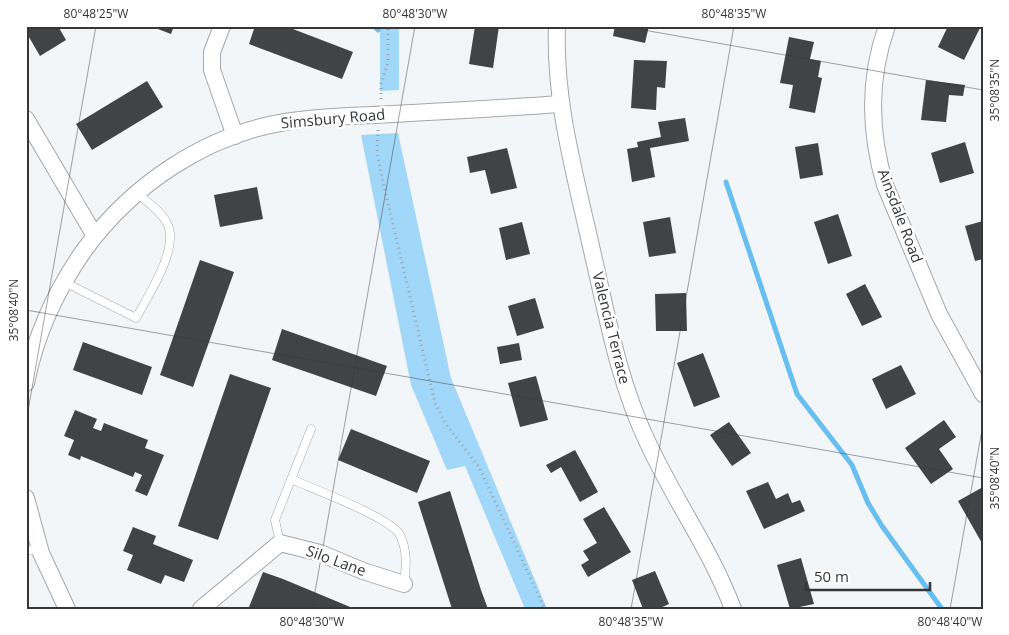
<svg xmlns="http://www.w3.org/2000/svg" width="1009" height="635" font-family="'Open Sans',sans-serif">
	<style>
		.green { fill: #a1d7f8 }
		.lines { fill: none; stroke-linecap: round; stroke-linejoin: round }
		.stream { stroke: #67bef1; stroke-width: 5 }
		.building { fill: #414446 }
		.lane-casing { stroke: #a4a8aa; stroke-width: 9 }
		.street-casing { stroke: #a4a8aa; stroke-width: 18 }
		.path { stroke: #9ea1a3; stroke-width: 3; stroke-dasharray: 1 4; stroke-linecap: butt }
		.lane { stroke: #fff; stroke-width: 8 }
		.street { stroke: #fff; stroke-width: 16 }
		.ticks { fill: none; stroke: #353637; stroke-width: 1; stroke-opacity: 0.45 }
		.labels { text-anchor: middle; stroke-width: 5; stroke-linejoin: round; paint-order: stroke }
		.street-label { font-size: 15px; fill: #353637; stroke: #fff }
		.neatline { fill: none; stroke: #353637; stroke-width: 2 }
		.ticks-label { font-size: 12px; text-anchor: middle; fill: #353637 }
	</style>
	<rect width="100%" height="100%" fill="#f2f6f9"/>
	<path class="green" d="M380,26H399V90L380,91Z
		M398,133L451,378L547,609H525L465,466L447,470L411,385L361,135Z"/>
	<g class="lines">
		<path class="stream" d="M374,26L378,30
			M726,182L797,394L852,465L868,503L882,526L942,609"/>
	</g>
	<path class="building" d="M26,26H58L66,40L40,56L26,32Z
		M150,26H174L171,34Z
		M255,26H285L353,52L342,79L249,44Z
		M475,26H499L493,68L469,64Z
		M615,26H649L645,43L613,36Z
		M948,26H981L964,60L938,47Z
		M789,37L814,42L810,59L821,61L818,77L822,78L815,113L789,108L793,85L780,83Z
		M634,60L667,61L665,88L657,87L656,110L631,108Z
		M926,80L965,85L963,96L949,95L946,122L921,120Z
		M147,81L163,107L92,150L76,124Z
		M685,118L689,141L650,148L655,177L632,182L627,149L638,147L637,142L661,137L658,122Z
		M965,142L974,173L940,183L931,153Z
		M818,143L823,175L800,179L795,147Z
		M507,148L517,188L491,194L485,170L470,173L467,157Z
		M257,187L263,219L220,227L214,195Z
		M838,214L852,256L828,264L814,222Z
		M670,217L676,253L649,257L643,222Z
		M983,221V259L975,261L965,226Z
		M522,222L530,254L506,260L499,228Z
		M200,260L234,272L193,387L160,375Z
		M865,284L882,317L862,326L846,294Z
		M686,293L687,331H656L655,294Z
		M535,298L544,328L517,336L508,306Z
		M282,329L387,366L376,396L272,360Z
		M83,342L152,367L142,395L73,370Z
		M519,343L522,360L500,364L497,347Z
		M703,353L720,397L694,407L677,363Z
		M901,365L916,394L886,409L872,379Z
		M230,374L271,388L218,540L178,526Z
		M536,376L548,420L520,427L508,383Z
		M75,410L97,419L93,428L101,431L104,423L148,440L145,448L164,455L147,496L135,491L142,475L135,472L133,477L81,456L80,460L68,455L74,440L64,436Z
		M944,420L956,437L939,449L953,469L931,484L905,448Z
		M729,422L751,453L732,466L710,435Z
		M351,429L430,461L417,493L338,460Z
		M575,450L598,492L580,502L561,467L551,473L546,465Z
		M768,482L776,499L788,493L792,503L800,500L805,511L764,529L746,491Z
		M983,487V545L958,501Z
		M450,491L481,590L488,609H452L424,521L418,502Z
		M604,507L631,552L588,577L581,565L589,560L583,551L597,543L583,519Z
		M133,527L156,536L153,544L193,560L184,582L165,575L161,584L127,570L133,555L123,551Z
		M801,558L814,604L790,609L777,565Z
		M655,571L669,604L658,609H643L632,580Z
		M263,572L283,579L355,609L249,607Z"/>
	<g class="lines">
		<defs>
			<path id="lane" d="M64,282L136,318C148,296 180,248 167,223C161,211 147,202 137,193
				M291,479C313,489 390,517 400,535C408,552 406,567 404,584
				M280,543L275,520L311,429
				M26,551L40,549"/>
			<path id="street" d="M222,26L212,52V70L235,136
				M557,26C554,100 574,170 590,242C606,309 617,378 647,441C673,498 711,550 733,609
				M887,26C868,79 869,131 885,185L939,314L983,394
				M26,119L95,236
				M26,383C36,333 56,290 85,249C132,185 205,135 285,122C321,116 357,116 394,114C449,111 505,108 560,104
				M26,498L41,553L67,609
				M201,609L280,543L320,553L363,571L404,584"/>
		</defs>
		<use href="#lane" class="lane-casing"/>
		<use href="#street" class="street-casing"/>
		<path class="path" d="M381,99V84L388,62V26
			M378,130L377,151L382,178L435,403L445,423L479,467L545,609"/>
		<use href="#lane" class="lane"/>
		<use href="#street" class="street"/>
	</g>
	<path class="ticks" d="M621,26L983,90M26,310L983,478M26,422L96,26M312,609L415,26M631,609L734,26M950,609L983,424"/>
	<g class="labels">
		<g class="street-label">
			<text transform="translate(333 119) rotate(-5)" y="5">Simsbury Road</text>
			<text transform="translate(900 216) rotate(69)" y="5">Ainsdale Road</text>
			<text transform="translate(611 328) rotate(76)" y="5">Valencia Terrace</text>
			<text transform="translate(336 561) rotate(20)" y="5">Silo Lane</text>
		</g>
	</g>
	<rect width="1009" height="635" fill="none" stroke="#ffffff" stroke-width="55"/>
	<path d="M806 582v8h124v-8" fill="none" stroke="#353637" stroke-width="2.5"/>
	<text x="814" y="582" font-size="15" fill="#353637" stroke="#ffffff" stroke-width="4" paint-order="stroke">50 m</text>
	<rect x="28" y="28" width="954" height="580" class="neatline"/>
	<g class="ticks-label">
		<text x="96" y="18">80°48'25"W</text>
		<text x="415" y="18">80°48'30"W</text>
		<text x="734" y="18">80°48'35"W</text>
		<text transform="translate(995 90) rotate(-90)" y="4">35°08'35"N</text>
		<text transform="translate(14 310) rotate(-90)" y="4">35°08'40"N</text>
		<text transform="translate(995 478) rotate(-90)" y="4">35°08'40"N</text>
		<text x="312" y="626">80°48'30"W</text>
		<text x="631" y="626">80°48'35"W</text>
		<text x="950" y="626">80°48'40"W</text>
	</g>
</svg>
